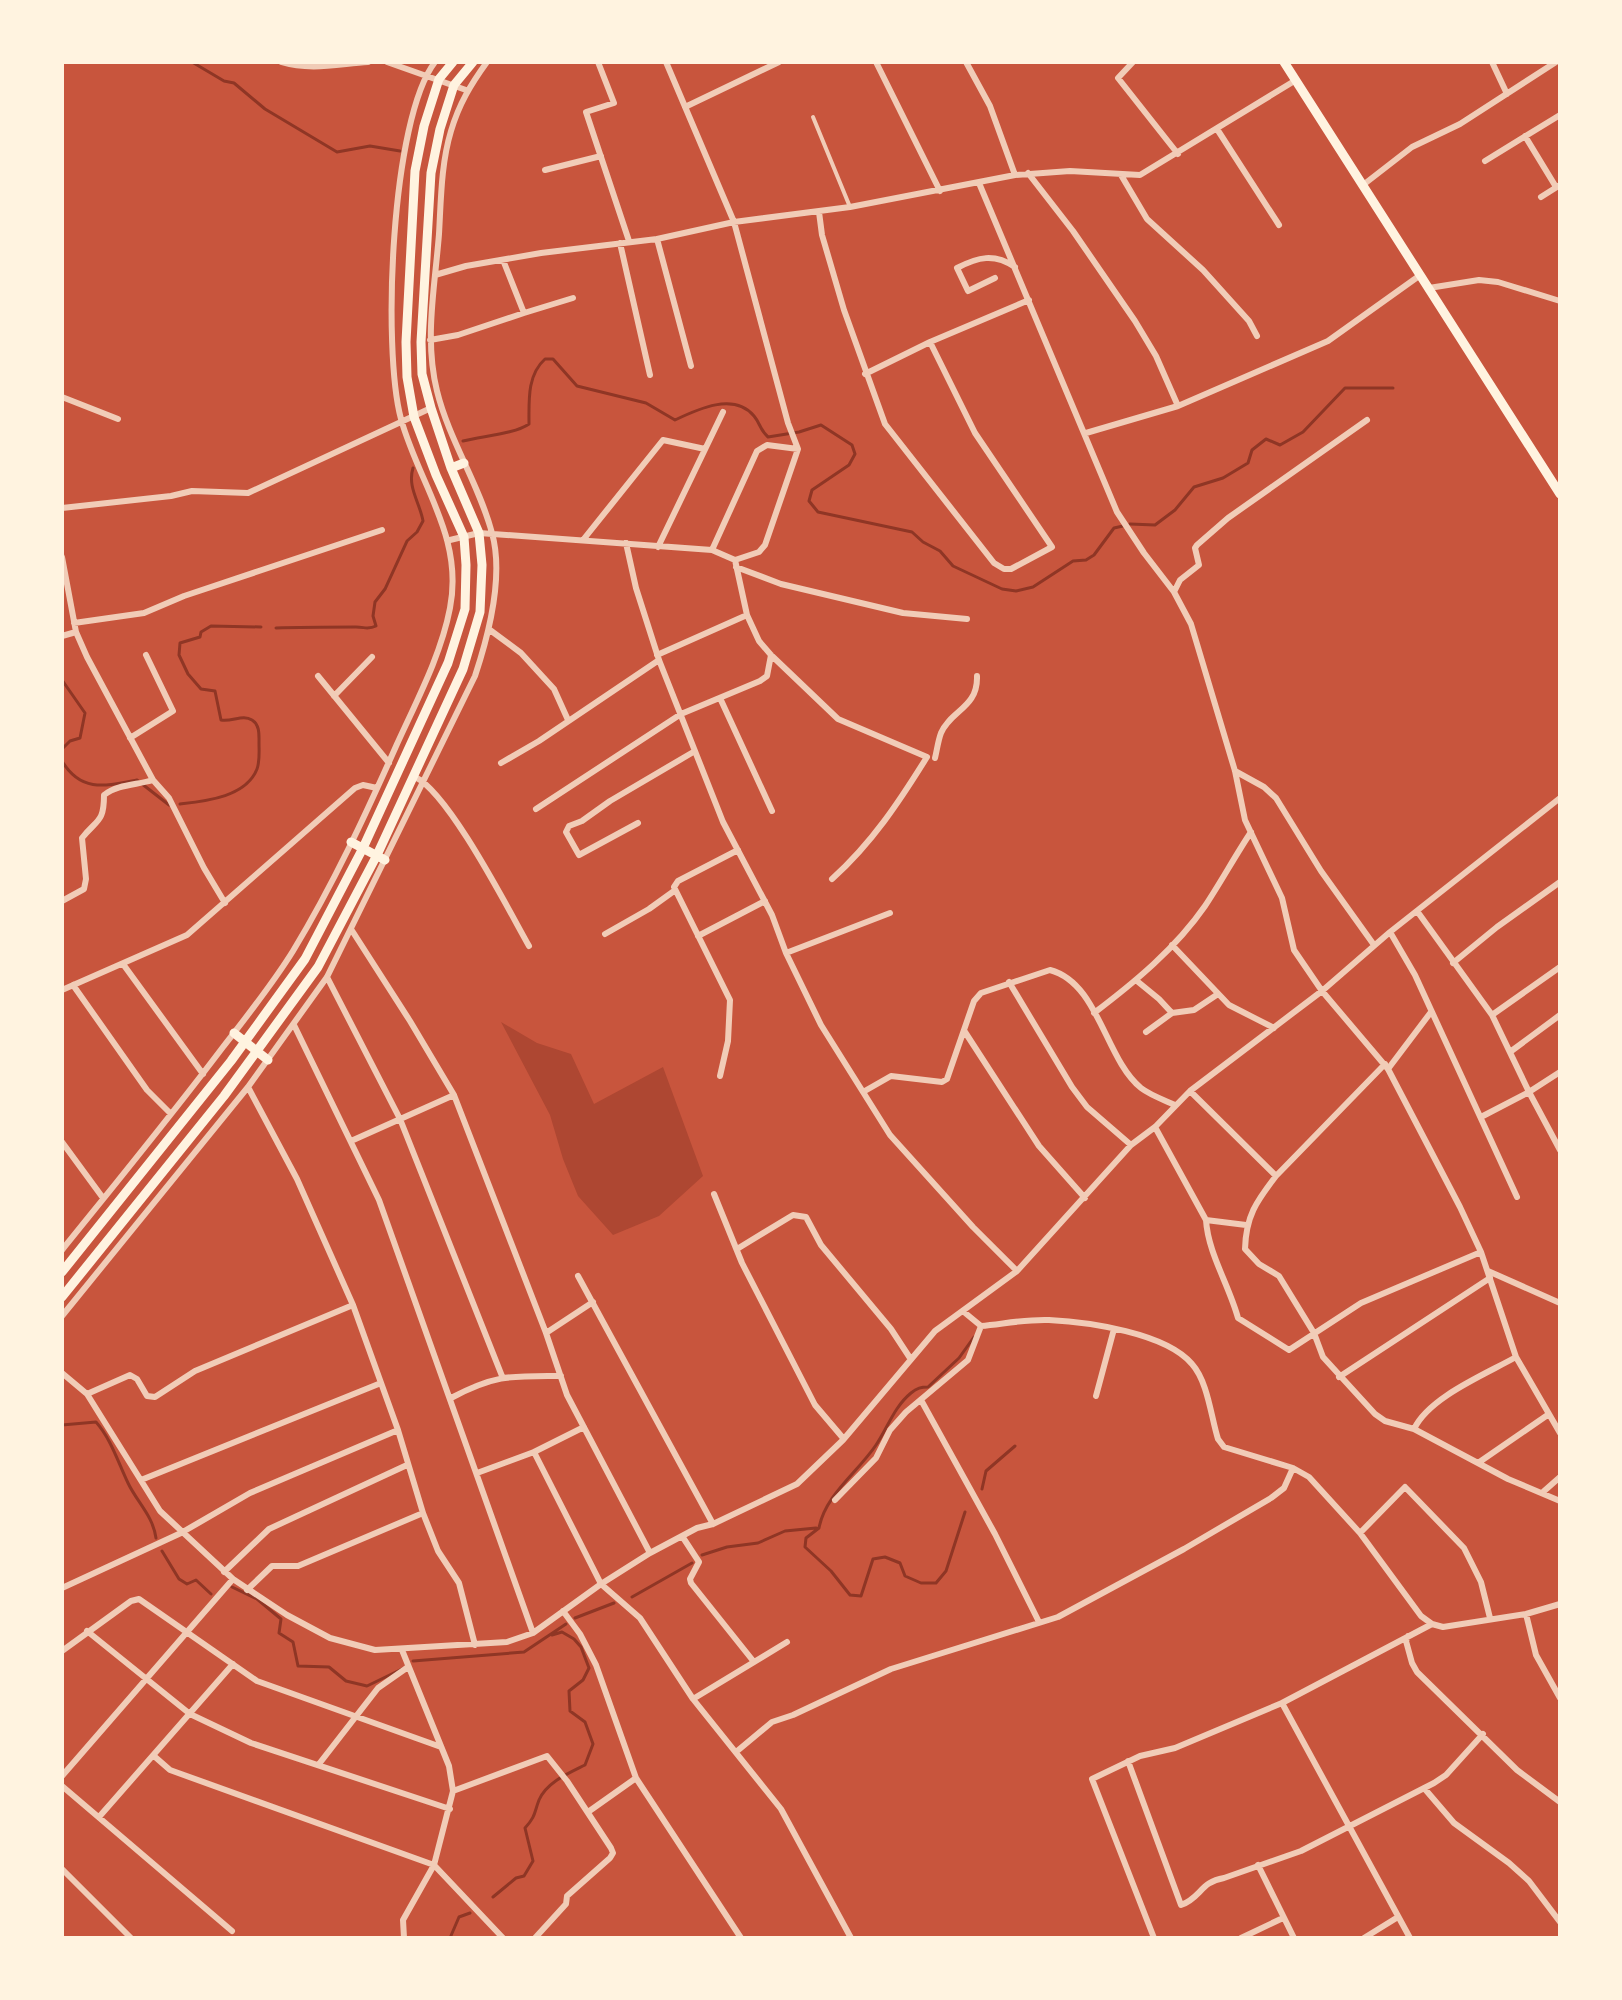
<svg xmlns="http://www.w3.org/2000/svg" width="1622" height="2000" font-family="'IBM Plex Sans',sans-serif">
	<style>
		.green { fill: #ae4732 }
		.lines { fill: none; stroke-linecap: round; stroke-linejoin: round }
		.stream { stroke: #8f3625; stroke-width: 3 }
		.pedestrian { stroke: #f1ccb7; stroke-width: 4 }
		.minor { stroke: #f1ccb7; stroke-width: 6 }
		.primary { stroke: #fff3e0; stroke-width: 9 }
		.trunk { stroke: #fff3e0; stroke-width: 9 }
	</style>
	<rect width="100%" height="100%" fill="#c8553d"/>
	<path class="green" d="M501,1022L537,1043L571,1054L594,1104L663,1067L703,1176L659,1216L613,1235L578,1196L563,1159L550,1115Z"/>
	<g class="lines">
		<path class="stream" d="M192,62L224,81L234,83L265,109L337,152L370,146L400,151
			M463,441C482,436 515,434 529,424C529,401 527,375 545,359H553L577,386L646,403L675,420C698,409 734,392 754,416C760,423 760,430 768,437L799,432L821,425L852,445L855,454L849,465L812,490L809,501L818,512L912,532L923,542L940,551L953,566L1002,589L1016,591L1033,587L1073,561L1086,560L1094,555L1114,528L1123,526
			M1130,524L1155,525L1175,510L1194,487L1223,478L1248,463L1252,450L1266,439L1280,445L1303,432L1345,388H1393
			M276,628C303,627 330,627 356,627C365,627 368,630 376,626L373,616L375,602L385,589L407,541L417,532L423,521C420,503 407,487 413,468
			M62,680L85,713L80,738L70,741L62,749
			M62,761C81,793 106,786 137,780L169,805
			M180,804C206,801 246,797 257,769C260,761 259,751 259,743C259,735 260,725 252,720C243,714 232,722 221,720L215,691L201,689L188,674L179,655L180,643L200,637L201,632L211,626L261,627
			M62,1425L96,1422C111,1439 118,1462 128,1483C137,1502 153,1516 156,1538
			M982,1489L986,1471L1015,1446
			M965,1512L946,1571L936,1583H921L905,1576L900,1563L885,1557L873,1559L861,1596L850,1595L831,1571L805,1547L806,1538L819,1528C825,1495 858,1472 876,1445C888,1427 894,1407 911,1393C917,1388 921,1387 928,1387L959,1358L974,1337
			M162,1551L179,1579L187,1584L196,1580L211,1594
			M702,1555L727,1547L758,1543L785,1531L816,1528
			M232,1587L257,1599L281,1619L279,1633L293,1642L298,1666L329,1667L346,1681L367,1686L402,1669
			M632,1597L692,1563
			M575,1618L614,1603
			M413,1661L524,1652L566,1624
			M493,1897L516,1878L524,1876L533,1861L525,1828C536,1816 534,1813 539,1800C547,1782 569,1773 585,1765L593,1744L585,1722L570,1711L569,1691L583,1680L589,1668L581,1647L574,1639L562,1632L552,1635
			M450,1938L459,1917L470,1913"/>
		<path class="pedestrian" d="M813,117L850,207"/>
		<path class="minor" d="M281,62C311,71 338,64 368,62
			M387,62L466,90
			M598,62L614,103L586,112L629,241
			M666,62L734,222L788,423L798,449L765,545L759,552L735,560
			M876,62L940,191
			M966,62L990,106L1015,175
			M1133,62L1118,78L1178,154
			M1492,62L1507,94
			M685,107L779,62
			M1217,129L1279,225
			M1525,136L1556,187
			M1485,161L1560,115
			M545,170L601,156
			M1028,173L1073,231L1135,321L1156,356L1178,406
			M1121,175L1147,219L1203,270L1249,321L1257,336
			M979,183L1117,512L1144,553L1174,592L1191,624L1235,771L1245,820L1282,898L1294,950L1322,991L1388,1069L1460,1207L1481,1252L1516,1357L1560,1433
			M1363,185L1412,147L1460,124L1556,62
			M1541,197L1560,185
			M819,212L822,235L844,310L885,424L994,563L1004,569H1011L1052,547L975,433L930,342
			M657,239L691,366
			M620,243L650,375
			M503,260L524,313L573,298
			M435,275L466,266L541,253L657,239L734,222L850,207L1015,175L1070,171L1140,175L1296,80
			M995,278L968,291L957,268C978,257 994,253 1015,267
			M1429,288L1479,280L1498,282L1560,301
			M430,340L458,335L524,313
			M865,374L930,342L1029,300
			M62,397L118,419
			M1086,433L1178,406L1328,341L1419,276
			M62,508L171,496L192,491L248,493L431,408
			M450,540L479,533L712,550L735,560L747,615L759,641L771,655L838,719L927,757C899,802 872,843 832,879
			M583,540L663,440L705,449
			M626,543L636,588L659,660L723,822L772,915L786,953L821,1025L890,1135L973,1227L1017,1271
			M658,547L723,412
			M712,550L757,451L767,445L798,449
			M62,557L76,632L87,657L153,780L169,798L204,868L225,903
			M736,567L781,584L903,613L967,619
			M1174,592L1180,580L1199,565L1195,548L1197,545L1228,518L1367,420
			M74,623L144,613L184,596L382,530
			M490,630L521,653L554,689L568,720
			M62,636L76,632
			M657,655L747,615
			M318,676L389,763
			M334,696L372,657
			M720,698L772,811
			M130,738L173,711L146,655
			M935,758C937,750 938,741 941,733C951,710 978,708 977,676
			M501,763L539,741L659,660
			M1235,771L1264,787L1276,798L1321,871L1374,945
			M415,777C449,793 508,909 529,946
			M536,809L681,714L760,681L767,676L771,655
			M638,823L579,855L566,832L569,826L582,821L610,801L695,751
			M62,901L84,889L86,879L82,838C97,819 104,823 104,795C118,784 137,785 153,780
			M1417,911L1492,1015L1529,1092L1560,1150
			M351,929L410,1021L454,1095L546,1333L567,1395L650,1553
			M1390,932L1415,975L1517,1197
			M605,934L649,909L674,891
			M698,936L765,901
			M1172,945L1229,1005L1274,1028
			M786,953L890,913
			M1453,963L1497,927L1560,882
			M123,964L203,1074
			M327,977L400,1119L502,1376
			M1137,981L1159,999L1172,1013
			M1009,982L1072,1087L1087,1107L1131,1145
			M73,985L147,1090L171,1114
			M62,990L187,935L355,788L363,785L377,788
			M1094,1013C1135,982 1176,948 1205,906C1221,882 1235,856 1251,832
			M1492,1015L1560,967
			M294,1025L379,1200L533,1633
			M965,1032L1039,1146L1085,1198
			M1146,1032L1172,1013L1194,1010L1218,994
			M1510,1052L1560,1015
			M1385,1064L1276,1176C1256,1202 1246,1216 1245,1249L1259,1264L1279,1276L1314,1333L1323,1357L1375,1414L1385,1421L1414,1429L1508,1479L1560,1501
			M1388,1069L1431,1012
			M720,1076L728,1041L730,1000L674,887L678,881L738,850
			M248,1087L297,1179L353,1305L398,1430L423,1513L438,1551L459,1583L475,1645
			M1190,1091L1276,1176
			M863,1092L891,1076L942,1082L947,1079L974,1001L981,993L1050,970C1099,983 1105,1059 1141,1088C1150,1095 1164,1100 1175,1105
			M1481,1117L1529,1092L1560,1072
			M1155,1127L1206,1220L1246,1225
			M351,1141L454,1095
			M62,1142L103,1198
			M714,1194L742,1263L815,1405L843,1438
			M1206,1220C1208,1253 1229,1285 1238,1318L1289,1350L1361,1303L1481,1252
			M737,1249L793,1215L806,1217L821,1245L891,1329L910,1358
			M62,1250C116,1183 171,1116 223,1047C247,1016 272,985 293,951C333,885 366,814 397,744C417,700 441,655 450,608C464,537 419,484 401,419C382,349 391,119 435,62
			M1488,1271L1560,1303
			M578,1276L713,1524
			M964,1312L981,1326C1003,1324 1027,1319 1049,1320C1089,1322 1166,1333 1192,1364C1208,1382 1211,1417 1218,1439L1224,1447L1293,1468L1309,1477L1360,1533L1421,1616L1432,1624L1443,1627L1526,1614L1560,1604
			M62,1316L248,1087L327,977L475,676C489,634 504,576 492,533C479,484 449,440 437,391C424,339 435,286 439,234C441,200 441,164 451,131C459,104 471,84 487,62
			M546,1333L593,1302
			M62,1373L87,1394L160,1511L233,1579L287,1615L330,1638L375,1650L507,1642L533,1633L601,1584L650,1553L697,1528L713,1524L797,1484L843,1440L935,1331L1017,1271L1131,1145L1155,1127L1190,1091L1322,991L1390,932L1560,798
			M1339,1377L1490,1278
			M87,1394L130,1375L137,1379L147,1396L155,1397L195,1371L353,1305
			M1096,1396L1114,1329
			M451,1398C496,1374 512,1376 561,1376
			M921,1400L995,1534L1039,1622
			M1414,1429C1429,1397 1486,1374 1516,1357
			M534,1452L601,1584L640,1618L693,1699L781,1809L851,1938
			M1478,1463L1549,1414
			M477,1473L534,1452L584,1427
			M141,1480L381,1383
			M1543,1492L1560,1477
			M835,1500L876,1458L890,1430L906,1412L968,1360L981,1326
			M1360,1533L1405,1487L1464,1548L1481,1582L1490,1618
			M682,1536L699,1562L690,1579L691,1583L754,1662
			M224,1572L269,1529L407,1465
			M62,1588L181,1533L250,1493L398,1430
			M247,1590L272,1566H298L423,1513
			M563,1611L580,1634L596,1665L636,1778L741,1938
			M1526,1614L1536,1655L1560,1698
			M87,1631L190,1714L251,1743L450,1809
			M1408,1636L1406,1641L1412,1663L1417,1672L1517,1770L1560,1802
			M402,1650L449,1766L453,1791L434,1865L403,1920L404,1938
			M62,1651L131,1601L139,1599L257,1681L441,1747
			M693,1699L787,1642
			M1282,1703L1410,1938
			M736,1752L772,1722L793,1715L891,1669L1058,1617L1184,1549L1271,1498L1284,1488L1293,1468
			M154,1756L170,1770L434,1865L503,1938
			M1128,1761L1181,1905C1201,1898 1200,1882 1224,1878L1301,1851L1434,1783L1446,1775L1483,1734
			M319,1764L378,1688L408,1667
			M62,1776L233,1579
			M62,1786L232,1931
			M1424,1788L1454,1823L1509,1863L1529,1881L1560,1922
			M453,1791L547,1756L567,1781L611,1848L613,1853L610,1858L567,1896L566,1904L535,1938
			M588,1812L636,1778
			M99,1817L233,1664
			M1258,1865L1294,1938
			M62,1869L131,1938
			M1154,1938L1092,1779L1140,1756L1175,1748L1282,1703L1432,1624
			M1241,1938L1283,1918
			M1364,1938L1398,1917"/>
		<path class="primary" d="M451,468L464,463
			M351,842L385,860
			M234,1033L268,1060
			M62,1272L231,1061L305,959L363,848L448,663L465,609L466,565L464,537L436,475L414,417L407,377L406,342L415,171L424,126L439,79L453,62
			M62,1297L224,1096L318,967L377,855L463,669L480,612L482,565L479,533L451,468L431,408L422,374L421,342L431,173L440,129L454,85L473,62"/>
		<path class="trunk" d="M1284,62L1560,494"/>
	</g>
	<rect width="1622" height="2000" fill="none" stroke="#fff3e0" stroke-width="128"/>
</svg>
